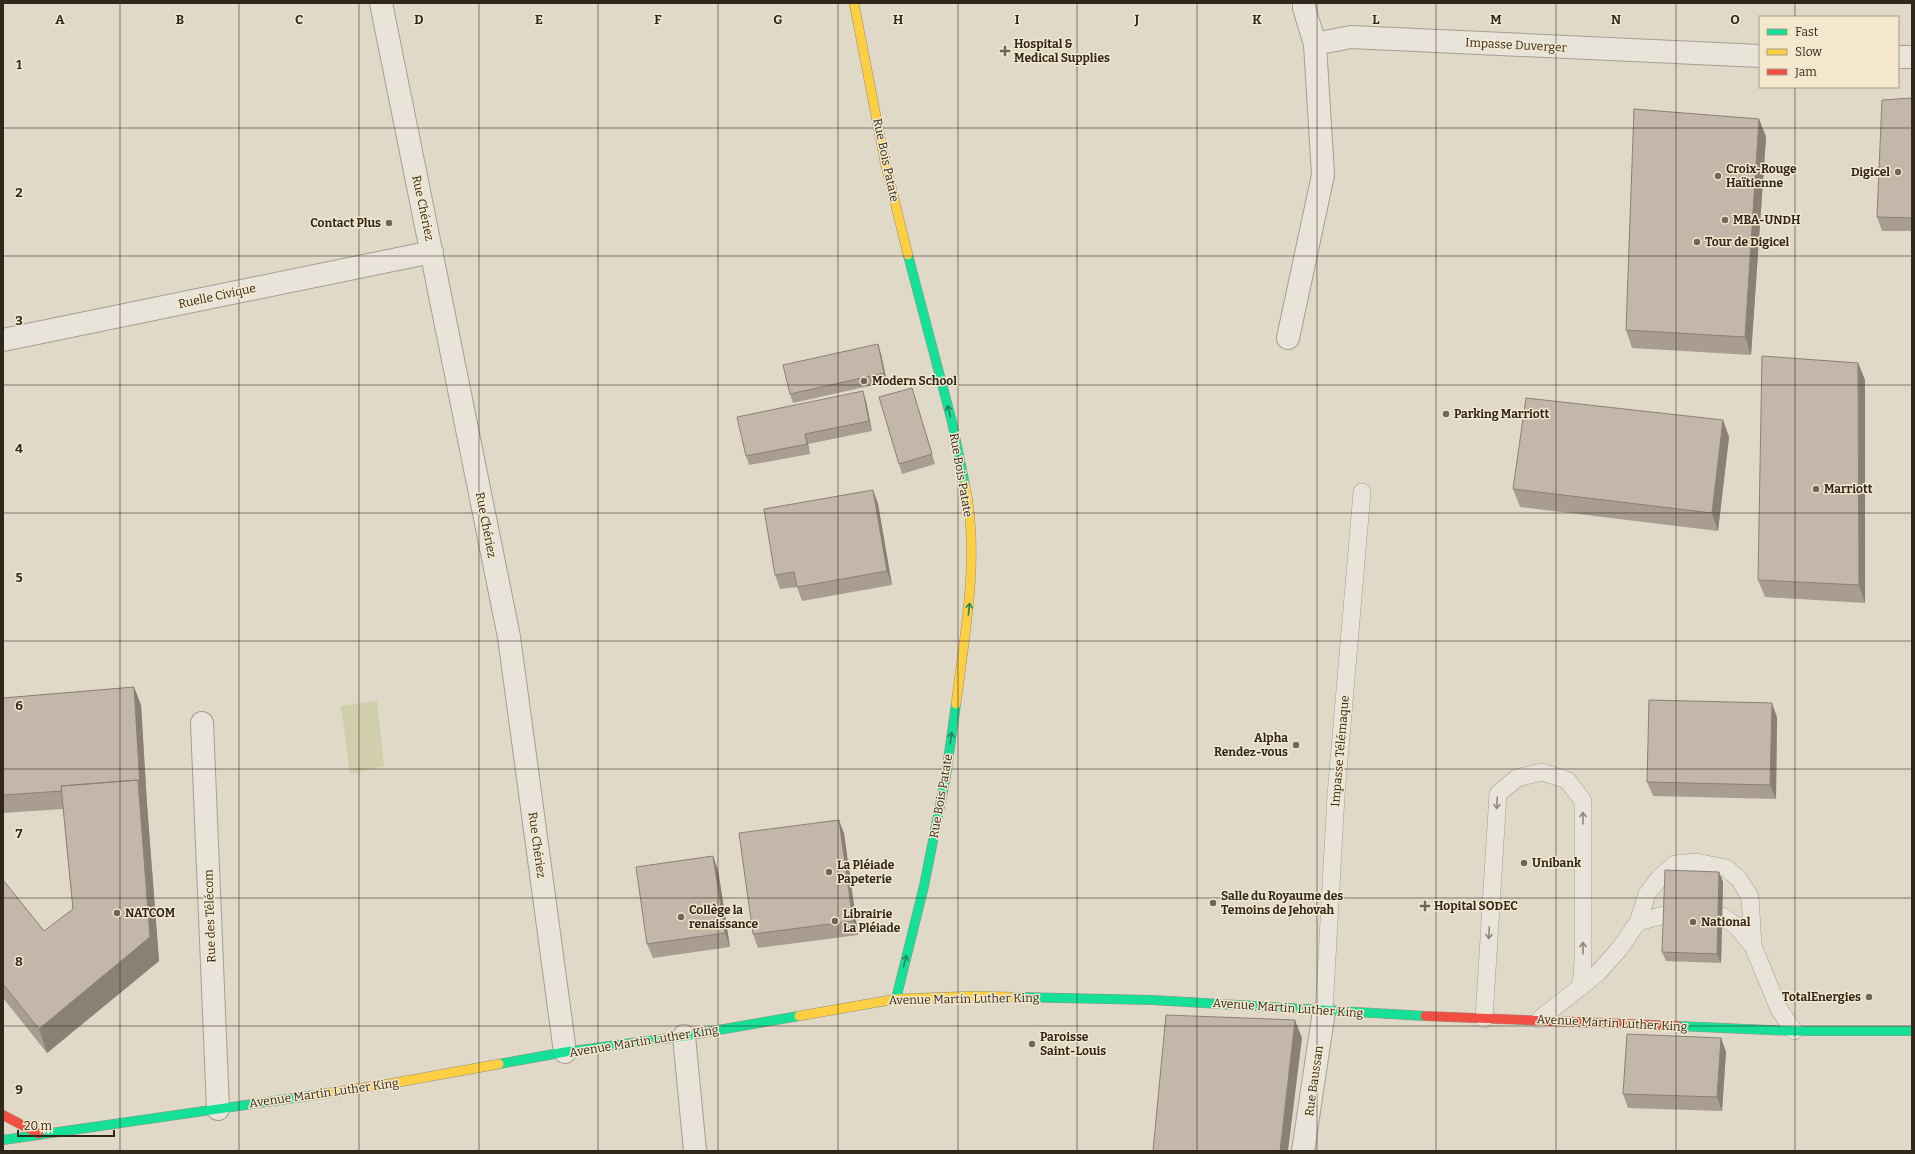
<svg xmlns="http://www.w3.org/2000/svg" width="1915" height="1154" font-family="Bitter,serif">
	<style>
		.grass { fill: #cfcfab }
		.lines { fill: none; stroke-linecap: round; stroke-linejoin: round }
		.lane-casing { stroke: #a59e92; stroke-width: 18 }
		.street-casing { stroke: #a59e92; stroke-width: 24 }
		.fast-casing { stroke: #948e82; stroke-width: 10 }
		.slow-casing { stroke: #948e82; stroke-width: 10 }
		.jam-casing { stroke: #948e82; stroke-width: 10 }
		.lane { stroke: #e8e4da; stroke-width: 17 }
		.street { stroke: #e8e4da; stroke-width: 22 }
		.fast { stroke: #16e098; stroke-width: 9 }
		.slow { stroke: #ffcf43; stroke-width: 9 }
		.jam { stroke: #f24e42; stroke-width: 9 }
		.wall { fill: #a99d91 }
		.shaded-wall { fill: #898076 }
		.building { fill: #c4b7a9; stroke: #898076 }
		.oneway { stroke: #24845a }
		.oneway2 { stroke: #8d867b }
		.grid { fill: none; stroke: #32271c; stroke-width: 1; stroke-opacity: 0.55 }
		.poi-dot { fill: #6f6558; stroke: #f3e8cd; stroke-width: 1.5 }
		.labels { text-anchor: middle; stroke-width: 3; stroke-linejoin: round; paint-order: stroke }
		.poi-label { font-size: 12px; font-weight: bold; fill: #32271c; stroke: #f3e8cd; text-anchor: start }
		.street-label { font-size: 12px; fill: #32271c; stroke: #f3e8cd }
		.grid-label { font-size: 13px; text-anchor: middle; font-weight: bold; fill: #32271c; stroke: #f3e8cd; stroke-width: 3; stroke-linejoin: round; paint-order: stroke }
	</style>
	<rect width="100%" height="100%" fill="#e0d9c8"/>
	<path class="grass" d="M377,701L384,766L350,774L341,706Z"/>
	<g class="lines">
		<defs>
			<path id="lane" d="M1722,916L1736,926L1753,946L1779,1009L1794,1031
				M1638,922L1668,914
				M1324,1011L1336,795L1362,492
				M1484,1019L1498,794L1517,778L1542,772L1567,780L1583,801V962L1581,987
				M1540,1019L1598,973L1620,948L1638,922L1647,894L1660,877L1675,864L1696,862L1726,868L1739,879L1750,897L1753,946"/>
			<path id="street" d="M381,3L509,637L565,1052
				M1315,44L1351,37L1760,56
				M1898,57H1912
				M1288,338L1323,175L1315,44L1304,8V3
				M3,340L432,252
				M202,723L218,1109
				M684,1036L695,1151
				M1303,1151L1324,1011"/>
			<path id="fast" d="M908,255L952,422L965,485
				M1012,997L1152,1000L1425,1016
				M896,999L924,886L946,775L956,704
				M1678,1026L1794,1031H1912
				M499,1064L565,1052L684,1036L799,1016
				M3,1140L315,1095"/>
			<path id="slow" d="M854,3L885,162L908,255
				M956,704C965,632 980,557 965,485
				M799,1016L896,999L974,996L1012,997
				M315,1095L388,1084L499,1064"/>
			<path id="jam" d="M1425,1016L1678,1026
				M3,1115L39,1134"/>
		</defs>
		<use href="#lane" class="lane-casing"/>
		<use href="#street" class="street-casing"/>
		<use href="#fast" class="fast-casing"/>
		<use href="#slow" class="slow-casing"/>
		<use href="#jam" class="jam-casing"/>
		<use href="#lane" class="lane"/>
		<use href="#street" class="street"/>
		<use href="#fast" class="fast"/>
		<use href="#slow" class="slow"/>
		<use href="#jam" class="jam"/>
	</g>
	<path class="wall" d="M1912,98V231H1882L1877,217Z
		M1759,119L1766,137L1751,355L1632,348L1626,330Z
		M878,344L881,354L887,382L793,403L790,394Z
		M1858,363L1865,380V603L1765,597L1758,580Z
		M915,397L935,464L902,474L899,464Z
		M866,401L872,431L808,444L810,454L749,465L746,456Z
		M1723,420L1729,437L1718,531L1520,507L1513,489Z
		M873,490L878,504L892,585L802,601L797,587L780,589L775,575Z
		M134,687L141,705L147,804L159,961L47,1053L3,998V880L44,931L73,909L63,809L3,813V698Z
		M1777,717L1776,799L1653,796L1647,782Z
		M844,833L858,935L758,948L753,934Z
		M713,856L718,870L730,947L653,958L647,944Z
		M1719,872L1723,882L1721,963L1666,961L1662,952Z
		M1721,1038L1726,1052L1722,1111L1628,1108L1623,1094Z"/>
	<path class="shaded-wall" d="M1759,119L1766,137L1751,355L1745,337Z
		M878,344L881,354L887,382L884,373Z
		M1858,363L1865,380V603L1859,585Z
		M863,391L866,401L872,431L869,421Z
		M1723,420L1729,437L1718,531L1712,513Z
		M805,434L808,444L810,454L807,444Z
		M873,490L878,504L892,585L887,571Z
		M134,687L141,705L147,804L159,961L47,1053L39,1029L138,780Z
		M1772,703L1777,717L1776,799L1770,785Z
		M839,820L844,833L858,935L853,921Z
		M713,856L718,870L730,947L725,933Z
		M1719,872L1723,882L1721,963L1717,954Z
		M1295,1020L1302,1038L1288,1151H1280Z
		M1721,1038L1726,1052L1722,1111L1717,1097Z"/>
	<path class="building" d="M1912,98V218L1877,217L1882,100Z
		M1634,109L1759,119L1745,337L1626,330Z
		M878,344L884,373L790,394L783,365Z
		M1762,356L1858,363L1859,585L1758,580Z
		M912,388L932,454L899,464L879,397Z
		M863,391L869,421L805,434L807,444L746,456L737,417Z
		M1526,398L1723,420L1712,513L1513,489Z
		M873,490L887,571L797,587L794,572L775,575L764,509Z
		M134,687L140,786L138,780L61,786L62,791L3,795V698Z
		M1649,700L1772,703L1770,785L1647,782Z
		M138,780L150,937L39,1029L3,984V880L44,931L73,909L61,786Z
		M839,820L853,921L753,934L739,833Z
		M713,856L725,933L647,944L636,867Z
		M1665,870L1719,872L1717,954L1662,952Z
		M1166,1015L1295,1020L1280,1151H1153Z
		M1627,1034L1721,1038L1717,1097L1623,1094Z"/>
	<defs><path id="oneway-shaft" d="M-6 0H5M1.5-3L5.5 0L1.5 3" fill="none" stroke-width="1.6" stroke-linecap="round" stroke-linejoin="round"/></defs>
	<g class="oneway">
		<use href="#oneway-shaft" transform="translate(949 411) rotate(-105)"/>
		<use href="#oneway-shaft" transform="translate(969 609) rotate(-84)"/>
		<use href="#oneway-shaft" transform="translate(951 738) rotate(-82)"/>
		<use href="#oneway-shaft" transform="translate(905 961) rotate(-76)"/>
	</g>
	<g class="oneway2">
		<use href="#oneway-shaft" transform="translate(1497 803) rotate(93)"/>
		<use href="#oneway-shaft" transform="translate(1583 818) rotate(-90)"/>
		<use href="#oneway-shaft" transform="translate(1489 933) rotate(93)"/>
		<use href="#oneway-shaft" transform="translate(1583 948) rotate(-90)"/>
	</g>
	<path class="grid" d="M120,3V1151M239,3V1151M359,3V1151M479,3V1151M598,3V1151M718,3V1151M838,3V1151M958,3V1151M1077,3V1151M1197,3V1151M1317,3V1151M1436,3V1151M1556,3V1151M1676,3V1151M1795,3V17M1795,87V1151M3,128H1912M3,256H1912M3,385H1912M3,513H1912M3,641H1912M3,769H1912M3,898H1912M3,1026H1912"/>
	<g class="poi-dot">
		<path d="M1003 45h4v4h4v4h-4v4h-4v-4h-4v-4h4z"/>
		<circle cx="1898" cy="172" r="4"/>
		<circle cx="1718" cy="176" r="4"/>
		<circle cx="1725" cy="220" r="4"/>
		<circle cx="389" cy="223" r="4"/>
		<circle cx="1697" cy="242" r="4"/>
		<circle cx="864" cy="381" r="4"/>
		<circle cx="1446" cy="414" r="4"/>
		<circle cx="1816" cy="489" r="4"/>
		<circle cx="1296" cy="745" r="4"/>
		<circle cx="1524" cy="863" r="4"/>
		<circle cx="829" cy="872" r="4"/>
		<circle cx="1213" cy="903" r="4"/>
		<path d="M1423 900h4v4h4v4h-4v4h-4v-4h-4v-4h4z"/>
		<circle cx="117" cy="913" r="4"/>
		<circle cx="681" cy="917" r="4"/>
		<circle cx="835" cy="921" r="4"/>
		<circle cx="1693" cy="922" r="4"/>
		<circle cx="1869" cy="997" r="4"/>
		<circle cx="1032" cy="1044" r="4"/>
	</g>
	<g class="labels">
		<g class="poi-label">
			<text x="1014" y="48">Hospital &amp;<tspan x="1014" dy="14">Medical Supplies</tspan></text>
			<text x="1726" y="173">Croix-Rouge<tspan x="1726" dy="14">Haïtienne</tspan></text>
			<text x="1890" y="176" text-anchor="end">Digicel</text>
			<text x="1733" y="224">MBA-UNDH</text>
			<text x="381" y="227" text-anchor="end">Contact Plus</text>
			<text x="1705" y="246">Tour de Digicel</text>
			<text x="872" y="385">Modern School</text>
			<text x="1454" y="418">Parking Marriott</text>
			<text x="1824" y="493">Marriott</text>
			<text x="1288" y="742" text-anchor="end">Alpha<tspan x="1288" dy="14">Rendez-vous</tspan></text>
			<text x="1532" y="867">Unibank</text>
			<text x="837" y="869">La Pléiade<tspan x="837" dy="14">Papeterie</tspan></text>
			<text x="1221" y="900">Salle du Royaume des<tspan x="1221" dy="14">Temoins de Jehovah</tspan></text>
			<text x="1434" y="910">Hopital SODEC</text>
			<text x="689" y="914">Collège la<tspan x="689" dy="14">renaissance</tspan></text>
			<text x="125" y="917">NATCOM</text>
			<text x="843" y="918">Librairie<tspan x="843" dy="14">La Pléiade</tspan></text>
			<text x="1701" y="926">National</text>
			<text x="1861" y="1001" text-anchor="end">TotalEnergies</text>
			<text x="1040" y="1041">Paroisse<tspan x="1040" dy="14">Saint-Louis</tspan></text>
		</g>
		<g class="street-label">
			<text transform="translate(1516 45) rotate(3)" y="4">Impasse Duverger</text>
			<text transform="translate(886 160) rotate(78)" y="4">Rue Bois Patate</text>
			<text transform="translate(423 208) rotate(78)" y="4">Rue Chériez</text>
			<text transform="translate(217 296) rotate(-12)" y="4">Ruelle Civique</text>
			<text transform="translate(961 475) rotate(80)" y="4">Rue Bois Patate</text>
			<text transform="translate(486 525) rotate(79)" y="4">Rue Chériez</text>
			<text transform="translate(1340 751) rotate(-85)" y="4">Impasse Télémaque</text>
			<text transform="translate(941 796) rotate(-80)" y="4">Rue Bois Patate</text>
			<text transform="translate(537 845) rotate(82)" y="4">Rue Chériez</text>
			<text transform="translate(210 916) rotate(-92)" y="4">Rue des Télécom</text>
			<text transform="translate(964 999) rotate(-1)" y="4">Avenue Martin Luther King</text>
			<text transform="translate(1288 1008) rotate(4)" y="4">Avenue Martin Luther King</text>
			<text transform="translate(1612 1023) rotate(3)" y="4">Avenue Martin Luther King</text>
			<text transform="translate(644 1041) rotate(-9)" y="4">Avenue Martin Luther King</text>
			<text transform="translate(1314 1081) rotate(-82)" y="4">Rue Baussan</text>
			<text transform="translate(324 1093) rotate(-8)" y="4">Avenue Martin Luther King</text>
		</g>
	</g>
	<g class="grid-label">
		<text x="60" y="24">A</text>
		<text x="180" y="24">B</text>
		<text x="299" y="24">C</text>
		<text x="419" y="24">D</text>
		<text x="539" y="24">E</text>
		<text x="658" y="24">F</text>
		<text x="778" y="24">G</text>
		<text x="898" y="24">H</text>
		<text x="1017" y="24">I</text>
		<text x="1137" y="24">J</text>
		<text x="1257" y="24">K</text>
		<text x="1376" y="24">L</text>
		<text x="1496" y="24">M</text>
		<text x="1616" y="24">N</text>
		<text x="1735" y="24">O</text>
		<text x="19" y="69">1</text>
		<text x="19" y="197">2</text>
		<text x="19" y="325">3</text>
		<text x="19" y="453">4</text>
		<text x="19" y="582">5</text>
		<text x="19" y="710">6</text>
		<text x="19" y="838">7</text>
		<text x="19" y="966">8</text>
		<text x="19" y="1094">9</text>
	</g>
	<rect width="1915" height="1154" fill="none" stroke="#32271c" stroke-width="8"/>
	<rect x="1759" y="16" width="140" height="72" fill="#f3e8cd" stroke="#a69b86"/>
	<rect x="1767" y="29" width="20" height="6" fill="#16e098" stroke="#a69b86"/>
	<text x="1795" y="36" font-size="12" fill="#32271c">Fast</text>
	<rect x="1767" y="49" width="20" height="6" fill="#ffcf43" stroke="#a69b86"/>
	<text x="1795" y="56" font-size="12" fill="#32271c">Slow</text>
	<rect x="1767" y="69" width="20" height="6" fill="#f24e42" stroke="#a69b86"/>
	<text x="1795" y="76" font-size="12" fill="#32271c">Jam</text>
	<path d="M18 1130v6h96v-6" fill="none" stroke="#32271c" stroke-width="2"/>
	<text x="24" y="1130" font-size="12" fill="#32271c" stroke="#f3e8cd" stroke-width="3" paint-order="stroke">20 m</text>
</svg>
